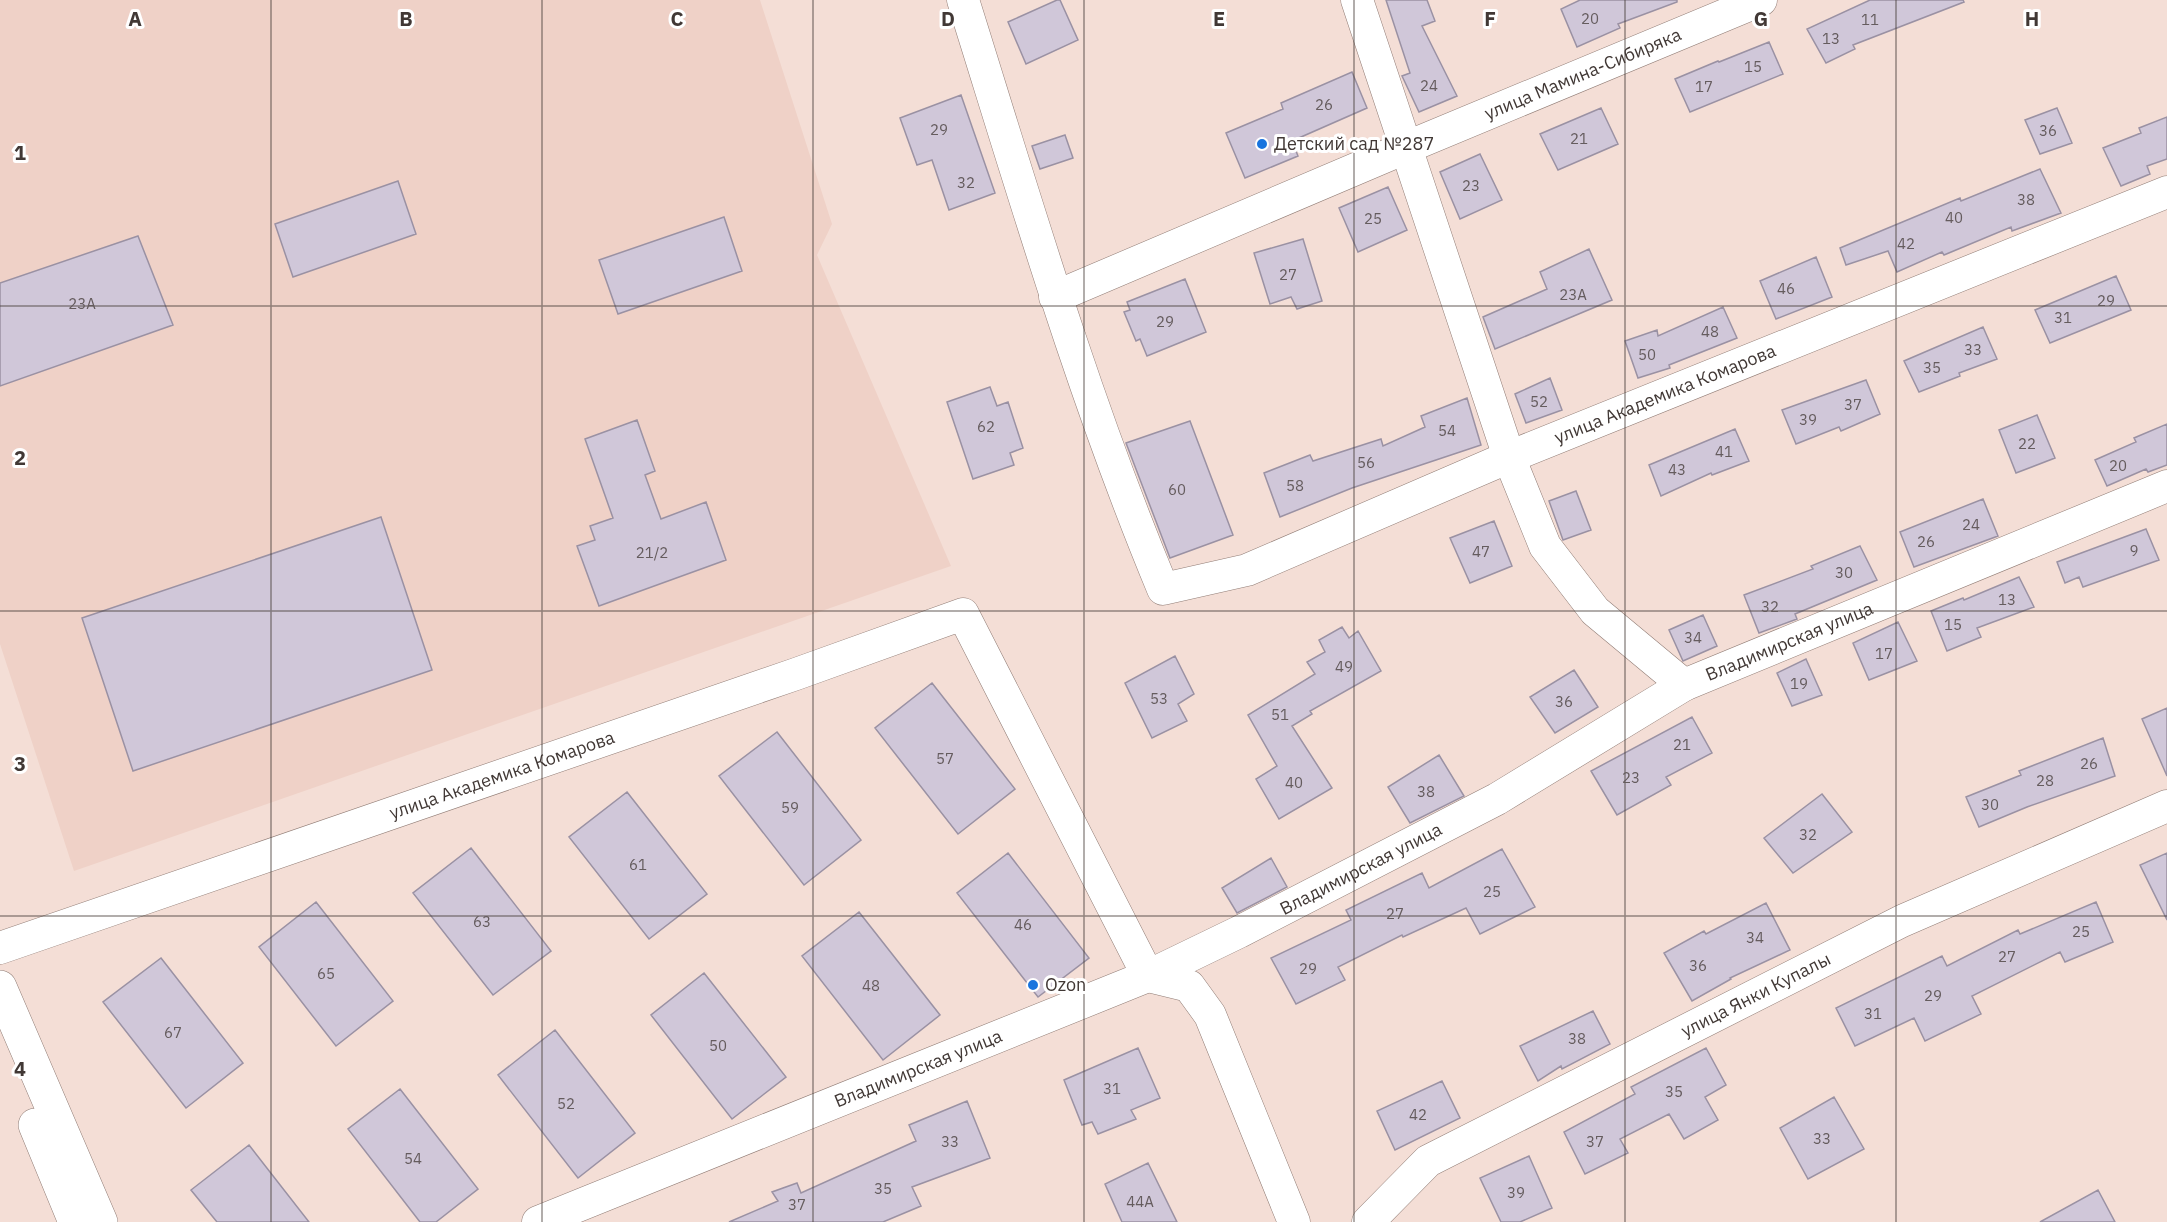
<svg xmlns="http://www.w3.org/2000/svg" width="2167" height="1222" font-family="'IBM Plex Sans',sans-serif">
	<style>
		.built { fill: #efd1c7 }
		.building { fill: #d0c7d9; stroke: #9a91a3; stroke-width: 1.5 }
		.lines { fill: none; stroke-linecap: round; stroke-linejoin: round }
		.minor-casing { stroke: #917d76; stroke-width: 33 }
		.tertiary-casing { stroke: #917d76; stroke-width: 34 }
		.minor { stroke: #fff; stroke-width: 32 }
		.tertiary { stroke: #fff; stroke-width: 33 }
		.grid { fill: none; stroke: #413835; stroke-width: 1.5; stroke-opacity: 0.55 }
		.poi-dot { fill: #1974de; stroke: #fff; stroke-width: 2 }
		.labels { text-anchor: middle; stroke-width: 6; stroke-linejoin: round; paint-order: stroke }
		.number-label { font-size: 15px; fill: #655c5e }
		.street-label { font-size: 18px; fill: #413835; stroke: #fff }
		.poi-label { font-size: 18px; fill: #413835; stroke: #fff; text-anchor: start }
		.grid-label { font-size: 20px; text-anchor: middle; font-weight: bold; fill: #413835; stroke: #fff; stroke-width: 6; stroke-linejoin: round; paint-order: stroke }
	</style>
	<rect width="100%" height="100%" fill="#f4ded6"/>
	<path class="built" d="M0,0H760L832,224L817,255L951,566L74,871L0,644Z"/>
	<path class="building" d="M1057,0H1060L1078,40L1026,64L1008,22Z
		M1386,0H1427L1435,21L1422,26L1457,96L1419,112L1402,76L1410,73Z
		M1580,0H1677V2L1618,24L1620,28L1577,47L1561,9Z
		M1870,0H1963L1964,2L1853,45L1855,49L1826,63L1807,29Z
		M1769,42L1783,74L1690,112L1675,79L1718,61L1719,62Z
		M1352,72L1367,108L1292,141L1298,156L1245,178L1226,133L1283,109L1281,103Z
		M961,95L995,193L949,210L932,160L917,165L900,118Z
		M1601,108L1618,144L1558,170L1540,134Z
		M2057,108L2072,143L2040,154L2025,120Z
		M2167,117V159L2147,166L2150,174L2121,186L2103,148L2141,133L2139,128Z
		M1065,135L1073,158L1040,169L1032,146Z
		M1480,154L1502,200L1460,219L1440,172Z
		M2040,169L2061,213L2012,231L2011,227L1944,255L1942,252L1897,272L1888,251L1846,265L1840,248L1960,198L1961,201Z
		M398,181L416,234L293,277L275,224Z
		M1388,187L1407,230L1358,252L1339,208Z
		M724,217L742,271L618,314L599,260Z
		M138,236L173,325L0,386V283Z
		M1303,239L1322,301L1297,309L1291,297L1270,304L1254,253Z
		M1589,249L1612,300L1495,349L1483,317L1547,289L1540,272Z
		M1816,257L1832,297L1776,319L1760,281Z
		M2116,276L2131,310L2050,343L2035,310Z
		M1185,279L1206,332L1147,356L1140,339L1136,341L1124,312L1130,310L1127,302Z
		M1723,307L1737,338L1669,365L1670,368L1638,378L1625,341L1657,330L1658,336Z
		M1983,327L1997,359L1959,373L1960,376L1919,392L1904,361Z
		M1550,378L1562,410L1526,423L1515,394Z
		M1866,380L1880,414L1841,431L1839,427L1796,444L1782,410Z
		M990,387L997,406L1008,402L1023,448L1010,453L1014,465L973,479L947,402Z
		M1467,398L1481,445L1352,488L1280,517L1264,473L1310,455L1313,461L1381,439L1383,446L1425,427L1421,416Z
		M2037,415L2055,458L2016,473L1999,430Z
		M637,420L655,471L645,475L661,519L706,502L726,560L599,606L577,546L595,540L590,526L613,518L585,439Z
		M1190,421L1233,535L1170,558L1126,443Z
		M2167,424V465L2148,472L2146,469L2107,486L2095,460L2136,442L2134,438Z
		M1735,429L1749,461L1712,475L1711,473L1661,496L1649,465Z
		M1576,491L1591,530L1563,540L1549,501Z
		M1983,499L1998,536L1914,567L1900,532Z
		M381,517L432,670L133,771L82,618Z
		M1494,521L1512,566L1470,583L1450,538Z
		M2146,529L2159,560L2083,587L2079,577L2065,583L2057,562Z
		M1860,546L1877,580L1795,614L1797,619L1759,633L1744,595L1813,569L1811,566Z
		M2019,577L2034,607L1977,628L1981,637L1947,651L1931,611L1963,598L1964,600Z
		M1703,615L1717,646L1683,661L1669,630Z
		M1898,622L1917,661L1869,680L1853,643Z
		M1342,627L1349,638L1358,631L1381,671L1310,711L1312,714L1292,726L1332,788L1279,819L1256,779L1277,766L1248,715L1315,674L1307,662L1325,652L1319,640Z
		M1175,656L1194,694L1178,704L1187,721L1152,738L1125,683Z
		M1806,659L1822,695L1792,706L1777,673Z
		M1574,670L1598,707L1555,733L1530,697Z
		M932,683L1015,789L958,834L875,728Z
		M2167,708V776L2142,719Z
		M1692,717L1712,753L1666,777L1671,785L1617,815L1591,771Z
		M777,732L861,840L804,885L719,776Z
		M2103,738L2115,776L2027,807L1979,827L1966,797L2021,775L2019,771Z
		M1439,755L1464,796L1410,823L1388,787Z
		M627,792L707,894L649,939L569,837Z
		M1822,794L1852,832L1793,873L1764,838Z
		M471,848L551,951L493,995L413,893Z
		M1502,849L1535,907L1480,934L1466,908L1403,937L1402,935L1338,967L1345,980L1296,1004L1271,958L1351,920L1346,910L1422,873L1429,888Z
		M1008,853L1089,958L1038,997L957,893Z
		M2167,853V920L2140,865Z
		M1271,858L1287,887L1237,913L1222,888Z
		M316,902L393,1001L336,1046L259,947Z
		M2096,902L2113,942L2065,962L2060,952L1972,996L1981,1014L1925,1041L1914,1018L1855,1046L1836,1008L1942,956L1947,966L2018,930L2020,934Z
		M1766,903L1790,950L1730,978L1731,979L1692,1001L1664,953L1704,931L1706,934Z
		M859,912L940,1015L883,1060L802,956Z
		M161,958L243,1063L186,1108L103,1002Z
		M704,973L786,1077L732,1119L651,1015Z
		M1593,1011L1610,1044L1562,1069L1561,1066L1538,1081L1520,1046Z
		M555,1030L635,1133L578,1178L498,1075Z
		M1138,1048L1160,1098L1131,1110L1136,1119L1098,1134L1092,1122L1082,1125L1064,1080Z
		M1706,1048L1726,1085L1705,1097L1718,1120L1684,1139L1669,1114L1620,1139L1628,1153L1585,1174L1564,1132L1635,1094L1631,1087Z
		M1442,1081L1460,1118L1395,1150L1377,1111Z
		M400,1089L478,1189L436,1222H420L348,1129Z
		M1834,1097L1864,1149L1808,1179L1780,1128Z
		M967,1101L990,1158L912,1187L921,1206L883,1222H729L778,1201L772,1192L797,1183L801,1193L916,1141L909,1125Z
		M249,1145L309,1222H217L191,1190Z
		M1529,1156L1552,1208L1520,1222H1501L1480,1178Z
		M1148,1163L1177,1222H1122L1105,1184Z
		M2098,1190L2115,1222H2040Z"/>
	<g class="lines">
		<defs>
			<g id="minor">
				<path id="s1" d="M963,0C1025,198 1083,397 1163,589L1247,570L1509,457L2167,192"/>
				<path d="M1357,0L1509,457L1545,546L1595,611L1684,685"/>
				<path id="s2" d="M1055,297L1405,148L1761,0"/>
				<path id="s3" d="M0,948L796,674L963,614L1148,976L1189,986L1210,1015L1294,1222"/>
				<path id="s4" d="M538,1222L1148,976L1239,932L1497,799L1684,685L2167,486"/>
				<path id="s5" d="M1368,1222L1428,1161L1902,921L2167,806"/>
			</g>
			<path id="tertiary" d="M0,987L101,1222
				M35,1125L75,1222"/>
		</defs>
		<use href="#minor" class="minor-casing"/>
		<use href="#tertiary" class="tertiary-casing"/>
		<use href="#minor" class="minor"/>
		<use href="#tertiary" class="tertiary"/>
	</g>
	<path class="grid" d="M271,0V1222M542,0V1222M813,0V1222M1084,0V1222M1354,0V1222M1625,0V1222M1896,0V1222M0,306H2167M0,611H2167M0,916H2167"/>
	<g class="poi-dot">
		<circle cx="1262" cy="144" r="6"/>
		<circle cx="1033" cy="985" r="6"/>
	</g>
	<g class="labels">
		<g class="number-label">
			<text x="1590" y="24">20</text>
			<text x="1870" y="25">11</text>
			<text x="1831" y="44">13</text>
			<text x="1753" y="72">15</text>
			<text x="1429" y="91">24</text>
			<text x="1704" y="92">17</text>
			<text x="1324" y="110">26</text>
			<text x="939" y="135">29</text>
			<text x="2048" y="136">36</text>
			<text x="1579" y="144">21</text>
			<text x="966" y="188">32</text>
			<text x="1471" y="191">23</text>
			<text x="2026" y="205">38</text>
			<text x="1954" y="223">40</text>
			<text x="1373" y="224">25</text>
			<text x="1906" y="249">42</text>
			<text x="1288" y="280">27</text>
			<text x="1786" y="294">46</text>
			<text x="1573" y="300">23А</text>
			<text x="2106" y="306">29</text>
			<text x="82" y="309">23А</text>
			<text x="2063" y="323">31</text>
			<text x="1165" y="327">29</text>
			<text x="1710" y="337">48</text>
			<text x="1973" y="355">33</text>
			<text x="1647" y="360">50</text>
			<text x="1932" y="373">35</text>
			<text x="1539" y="407">52</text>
			<text x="1853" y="410">37</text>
			<text x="1808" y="425">39</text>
			<text x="986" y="432">62</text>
			<text x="1447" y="436">54</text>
			<text x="2027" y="449">22</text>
			<text x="1724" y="457">41</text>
			<text x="1366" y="468">56</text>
			<text x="2118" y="471">20</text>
			<text x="1677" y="475">43</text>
			<text x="1295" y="491">58</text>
			<text x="1177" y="495">60</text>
			<text x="1971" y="530">24</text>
			<text x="1926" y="547">26</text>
			<text x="2134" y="556">9</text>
			<text x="1481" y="557">47</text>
			<text x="652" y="558">21/2</text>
			<text x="1844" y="578">30</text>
			<text x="2007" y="605">13</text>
			<text x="1770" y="612">32</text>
			<text x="1953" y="630">15</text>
			<text x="1693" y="643">34</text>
			<text x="1884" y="659">17</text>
			<text x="1344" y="672">49</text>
			<text x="1799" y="689">19</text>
			<text x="1159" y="704">53</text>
			<text x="1564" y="707">36</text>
			<text x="1280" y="720">51</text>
			<text x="1682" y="750">21</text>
			<text x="945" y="764">57</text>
			<text x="2089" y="769">26</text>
			<text x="1631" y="783">23</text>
			<text x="2045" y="786">28</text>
			<text x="1294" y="788">40</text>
			<text x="1426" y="797">38</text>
			<text x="1990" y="810">30</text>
			<text x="790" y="813">59</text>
			<text x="1808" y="840">32</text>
			<text x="638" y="870">61</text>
			<text x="1492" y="897">25</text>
			<text x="1395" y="919">27</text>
			<text x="482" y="927">63</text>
			<text x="1023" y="930">46</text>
			<text x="2081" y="937">25</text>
			<text x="1755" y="943">34</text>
			<text x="2007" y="962">27</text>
			<text x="1698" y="971">36</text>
			<text x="1308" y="974">29</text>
			<text x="326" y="979">65</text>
			<text x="871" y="991">48</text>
			<text x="1933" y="1001">29</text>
			<text x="1873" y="1019">31</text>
			<text x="173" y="1038">67</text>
			<text x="1577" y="1044">38</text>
			<text x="718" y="1051">50</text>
			<text x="1112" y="1094">31</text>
			<text x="1674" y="1097">35</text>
			<text x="566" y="1109">52</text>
			<text x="1418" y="1120">42</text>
			<text x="1822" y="1144">33</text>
			<text x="950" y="1147">33</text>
			<text x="1595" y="1147">37</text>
			<text x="413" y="1164">54</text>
			<text x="883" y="1194">35</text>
			<text x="1516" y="1198">39</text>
			<text x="1140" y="1207">44А</text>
			<text x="797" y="1210">37</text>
		</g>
		<g class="street-label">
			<text dy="6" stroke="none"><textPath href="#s2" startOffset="573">улица Мамина-Сибиряка</textPath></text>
			<text dy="6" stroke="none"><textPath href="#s1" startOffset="1162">улица Академика Комарова</textPath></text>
			<text dy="6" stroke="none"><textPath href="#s4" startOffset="1382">Владимирская улица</textPath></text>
			<text dy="6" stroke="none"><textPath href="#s3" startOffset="531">улица Академика Комарова</textPath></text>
			<text dy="6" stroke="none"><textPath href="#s4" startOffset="896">Владимирская улица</textPath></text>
			<text dy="6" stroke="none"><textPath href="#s5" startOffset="453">улица Янки Купалы</textPath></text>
			<text dy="6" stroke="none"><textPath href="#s4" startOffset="410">Владимирская улица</textPath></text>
		</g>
		<g class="poi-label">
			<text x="1274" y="150">Детский сад №287</text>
			<text x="1045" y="991">Ozon</text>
		</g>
	</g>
	<g class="grid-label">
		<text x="135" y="26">A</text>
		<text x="406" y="26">B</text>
		<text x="677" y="26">C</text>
		<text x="948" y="26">D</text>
		<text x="1219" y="26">E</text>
		<text x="1490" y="26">F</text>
		<text x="1761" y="26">G</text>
		<text x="2032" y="26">H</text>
		<text x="20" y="160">1</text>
		<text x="20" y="465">2</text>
		<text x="20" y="771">3</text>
		<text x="20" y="1076">4</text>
	</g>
</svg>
